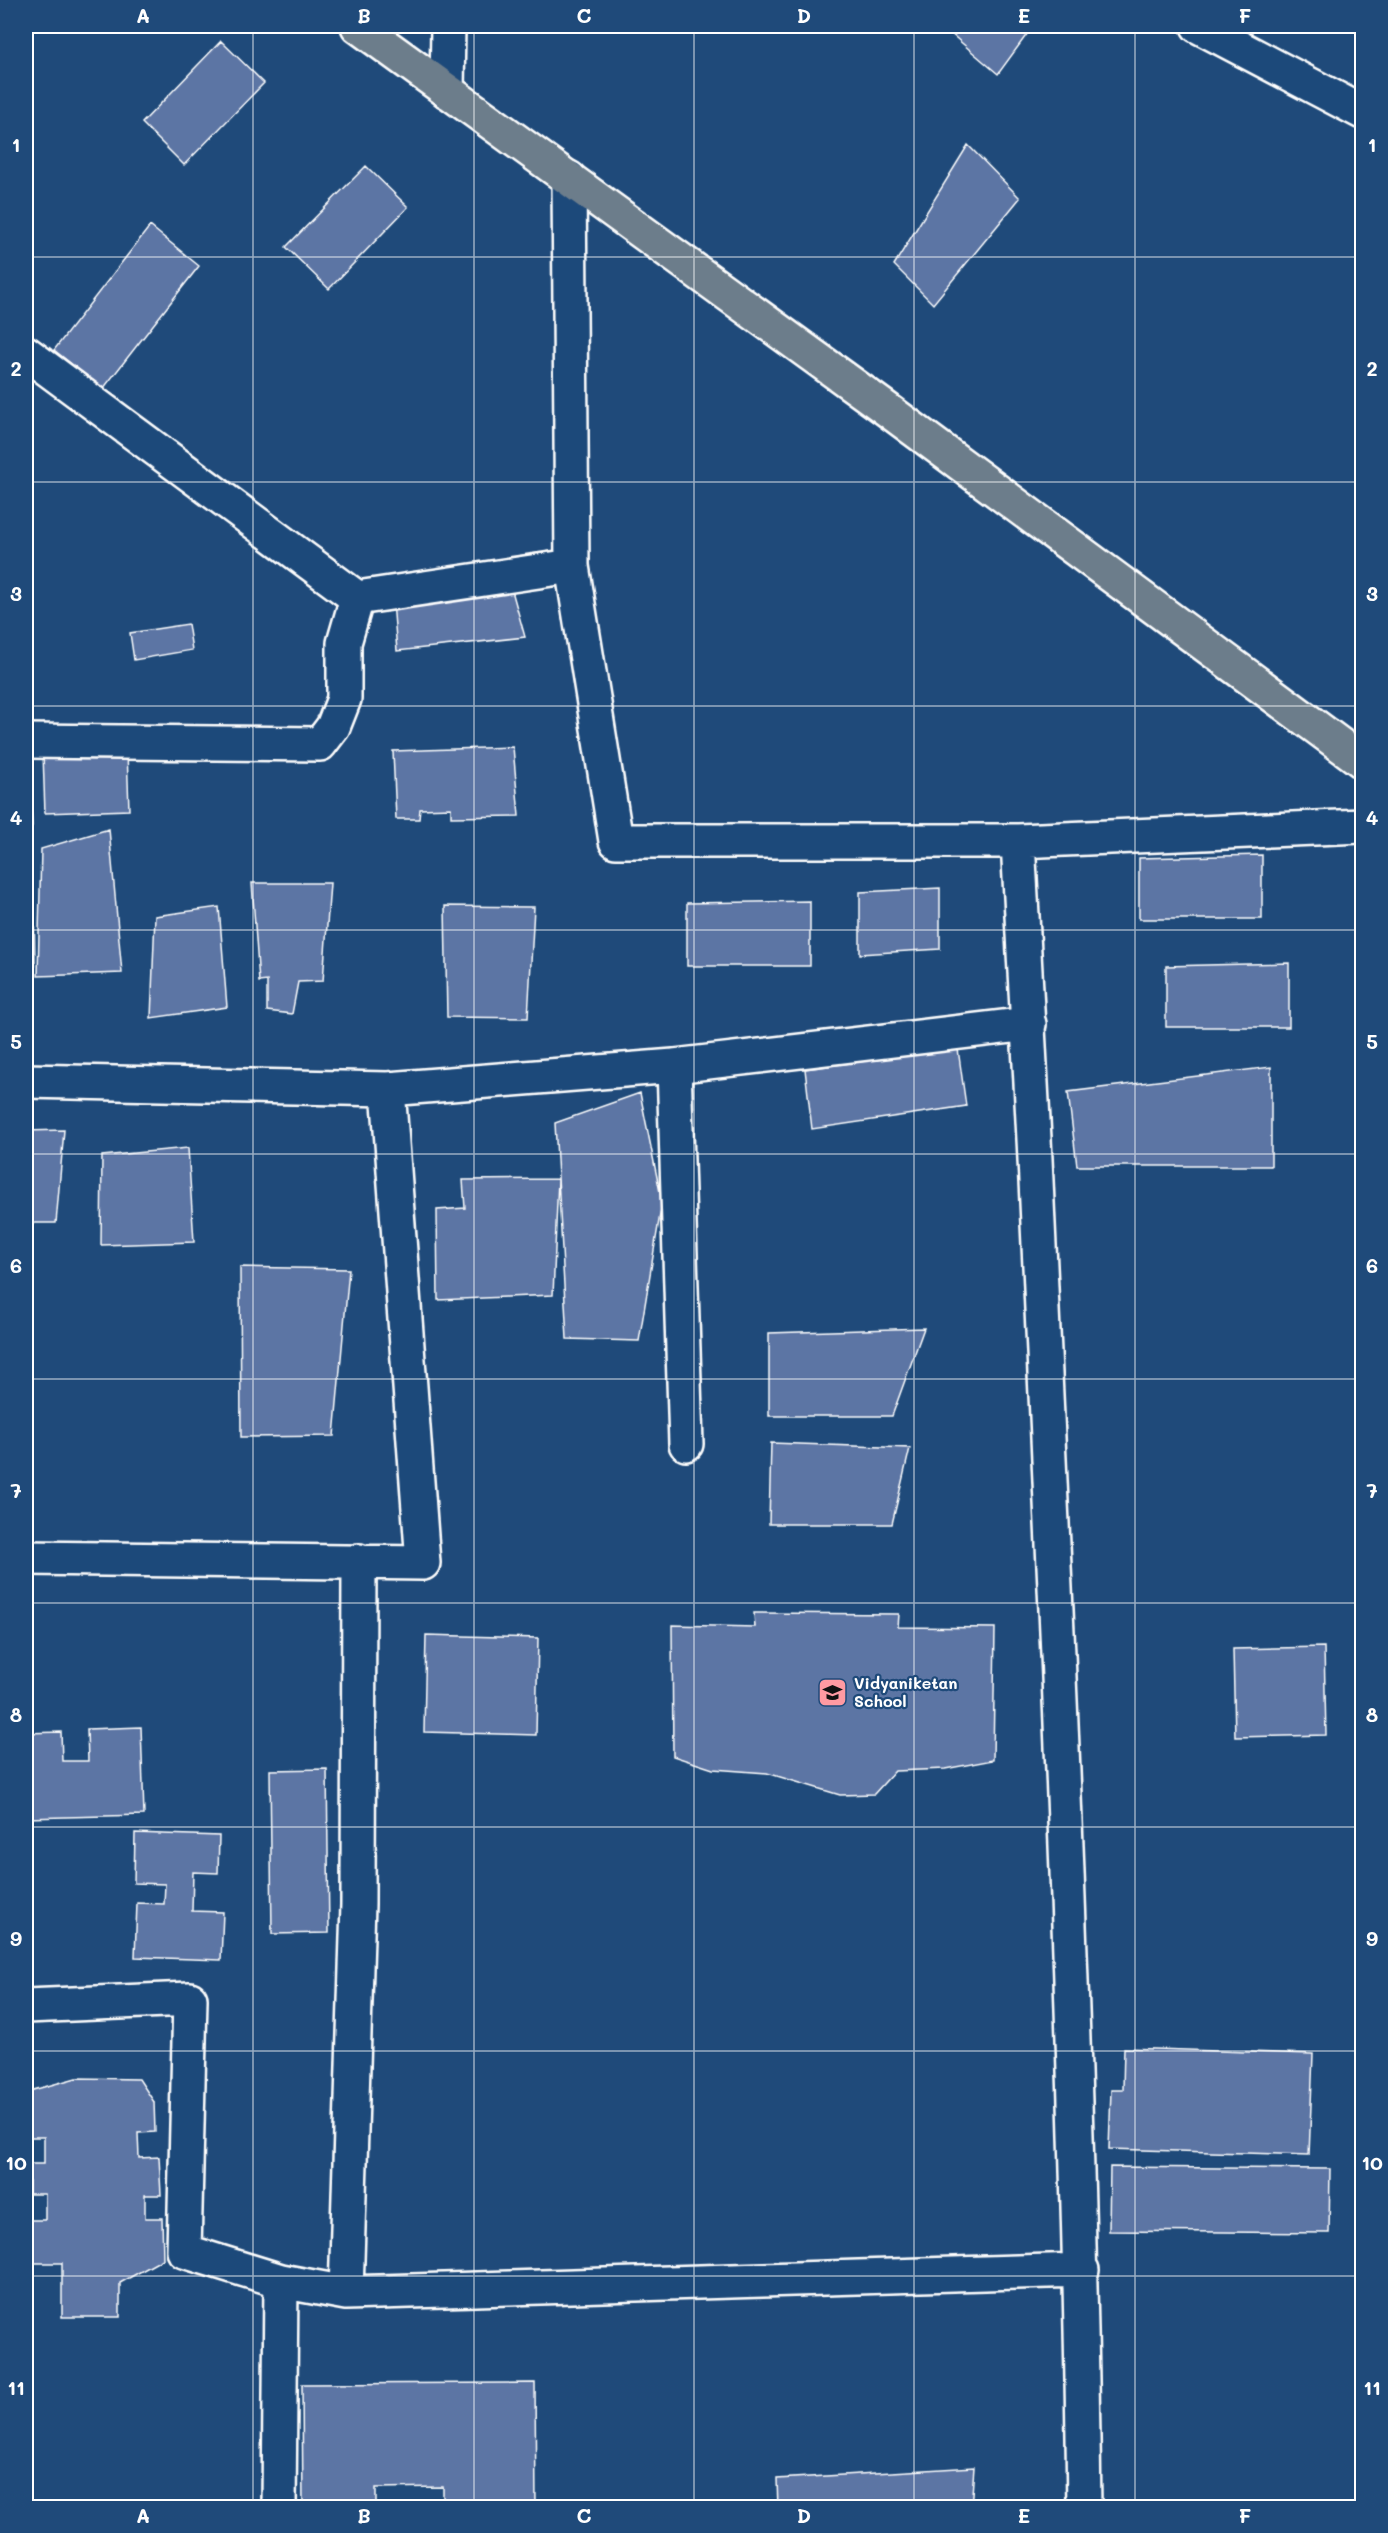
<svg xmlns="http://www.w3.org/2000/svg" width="1388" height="2533" font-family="Mali,sans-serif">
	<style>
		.building { fill: #5c74a4; stroke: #fff; stroke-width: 1.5 }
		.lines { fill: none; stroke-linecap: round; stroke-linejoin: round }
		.street-casing { stroke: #fff; stroke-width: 38 }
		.primary-casing { stroke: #fff; stroke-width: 38 }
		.street { stroke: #1f4a7a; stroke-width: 33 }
		.primary { stroke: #6c7d8b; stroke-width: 33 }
		.grid { fill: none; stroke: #fff; stroke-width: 1.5; stroke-opacity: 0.55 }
		.labels { text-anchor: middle; stroke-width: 4.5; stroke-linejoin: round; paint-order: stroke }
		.poi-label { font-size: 16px; font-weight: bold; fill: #fff; stroke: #1f4a7a; text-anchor: start }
		.neatline { fill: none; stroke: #fff; stroke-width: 2 }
		.grid-label { font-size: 20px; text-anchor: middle; font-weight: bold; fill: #fff }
	</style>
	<rect width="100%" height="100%" fill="#1f4a7a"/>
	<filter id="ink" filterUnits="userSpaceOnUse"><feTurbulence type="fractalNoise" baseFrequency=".0167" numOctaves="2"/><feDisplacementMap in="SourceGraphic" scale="12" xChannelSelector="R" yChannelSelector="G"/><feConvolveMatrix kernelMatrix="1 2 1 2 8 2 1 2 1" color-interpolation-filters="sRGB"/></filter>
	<g filter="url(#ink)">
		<path class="building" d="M942,26H1033L998,74Z
			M221,41L264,83L184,165L142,123Z
			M968,145L1020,198L933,304L894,265Z
			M366,166L408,207L329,289L286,247Z
			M150,226L199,266L103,389L54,350Z
			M511,587L525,637L397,651L393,602Z
			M188,624L192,650L134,660L130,633Z
			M513,747L519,816L451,817V808L420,809L419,819H396L393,751Z
			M127,751L129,810L45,813L43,753Z
			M29,764L32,826H26V765Z
			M109,829L122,973L38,976L41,849Z
			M1262,855V919H1139V858Z
			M252,883H330L323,981L298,982L292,1014L267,1011V981L259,982Z
			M940,888V949L860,954V892Z
			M810,901V966H687V903Z
			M445,906L534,907L528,1018L447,1017Z
			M26,907H34L35,966L26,967Z
			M219,907L227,1007L151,1018L155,916Z
			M1289,963V1027H1166V966Z
			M958,1049L966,1106L812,1129L805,1069Z
			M1271,1067V1166H1077L1068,1092Z
			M640,1093L662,1202L639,1341L567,1339L555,1123Z
			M64,1130L56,1223H26V1131Z
			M188,1148L194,1242L101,1245L102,1156Z
			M558,1179L553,1295L438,1300L437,1210L465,1208L463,1180Z
			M240,1267L349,1269L334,1436L241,1437Z
			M924,1328L892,1416H769V1333Z
			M771,1443L910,1448L892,1524H769Z
			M754,1613L899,1614L898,1627L995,1628L993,1760L945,1769L895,1771L874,1794L840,1795L767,1773L713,1769L673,1756L672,1625L755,1627Z
			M426,1635L538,1638L536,1735L424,1732Z
			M1324,1647L1326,1735L1235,1737L1233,1649Z
			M141,1727L144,1815L26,1818V1733L61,1732L62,1761H88L87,1729Z
			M327,1769L329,1933L272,1934L270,1770Z
			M135,1833L219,1836L218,1873L193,1872L192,1911L223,1912L221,1960L135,1957L137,1903L164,1904L165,1884L134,1883Z
			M1124,2048L1313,2054L1309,2155L1109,2149L1111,2090H1123Z
			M76,2078L139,2079L154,2102L155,2132L138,2133L139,2158L159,2157L161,2195H145V2218H162L163,2259L120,2283V2317H62V2263H28V2220H45V2194H29V2164H44V2137H26V2092Z
			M1110,2167L1330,2169L1329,2233L1109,2231Z
			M535,2383L536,2508H443V2487L376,2488V2508H303L302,2384Z
			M974,2467L971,2508H778L777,2479Z"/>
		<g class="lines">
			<defs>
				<path id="street" d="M1198,26L1362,112
					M447,91L448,26
					M26,353L357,598L572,566L569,178
					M572,566L616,841H1018C1031,1061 1041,1282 1051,1502C1067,1837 1080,2172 1084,2508
					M26,741L320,744L333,727L344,699V643L357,598
					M1018,841L1362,826
					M674,1066L1029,1024
					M26,1081L388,1089
					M26,1558L423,1563L388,1089L674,1066L686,1444
					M26,2006L190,1999L184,2251L281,2281L346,2293L1082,2270
					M346,2293L358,1904L359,1561
					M279,2508L281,2281"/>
				<path id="primary" d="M358,26L885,408L1362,761"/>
			</defs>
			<use href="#street" class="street-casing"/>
			<use href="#primary" class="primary-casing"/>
			<use href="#street" class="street"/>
			<use href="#primary" class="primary"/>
		</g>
	</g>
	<path class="grid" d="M253,26V2508M474,26V2508M694,26V2508M914,26V2508M1135,26V2508M26,257H1362M26,482H1362M26,706H1362M26,930H1362M26,1154H1362M26,1379H1362M26,1603H1362M26,1827H1362M26,2051H1362M26,2276H1362"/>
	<defs>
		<symbol id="school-square" viewBox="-11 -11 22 22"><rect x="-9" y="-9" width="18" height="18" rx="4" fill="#ff9aa2" stroke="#1f4a7a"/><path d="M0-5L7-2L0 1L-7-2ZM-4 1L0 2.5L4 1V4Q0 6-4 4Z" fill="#111"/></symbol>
	</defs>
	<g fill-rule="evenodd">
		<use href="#school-square" x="816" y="1676" width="33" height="33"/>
	</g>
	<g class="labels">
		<g class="poi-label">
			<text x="854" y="1689">Vidyaniketan<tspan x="854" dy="18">School</tspan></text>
		</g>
	</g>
	<rect width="1388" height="2533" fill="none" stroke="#1f4a7a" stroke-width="66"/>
	<rect x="33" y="33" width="1322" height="2467" class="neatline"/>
	<g class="grid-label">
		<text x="143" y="23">A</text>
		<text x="364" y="23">B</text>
		<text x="584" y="23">C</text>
		<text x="804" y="23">D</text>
		<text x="1024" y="23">E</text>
		<text x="1245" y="23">F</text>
		<text x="16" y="152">1</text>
		<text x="1372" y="152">1</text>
		<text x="16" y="376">2</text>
		<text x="1372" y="376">2</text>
		<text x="16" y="601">3</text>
		<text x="1372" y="601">3</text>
		<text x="16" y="825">4</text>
		<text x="1372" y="825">4</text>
		<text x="16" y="1049">5</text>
		<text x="1372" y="1049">5</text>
		<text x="16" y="1273">6</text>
		<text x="1372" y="1273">6</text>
		<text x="16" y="1498">7</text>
		<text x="1372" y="1498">7</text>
		<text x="16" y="1722">8</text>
		<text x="1372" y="1722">8</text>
		<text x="16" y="1946">9</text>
		<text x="1372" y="1946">9</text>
		<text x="16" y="2170">10</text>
		<text x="1372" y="2170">10</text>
		<text x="16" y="2395">11</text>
		<text x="1372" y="2395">11</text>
		<text x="143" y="2523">A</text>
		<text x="364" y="2523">B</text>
		<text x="584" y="2523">C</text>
		<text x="804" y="2523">D</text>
		<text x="1024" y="2523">E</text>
		<text x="1245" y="2523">F</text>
	</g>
</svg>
